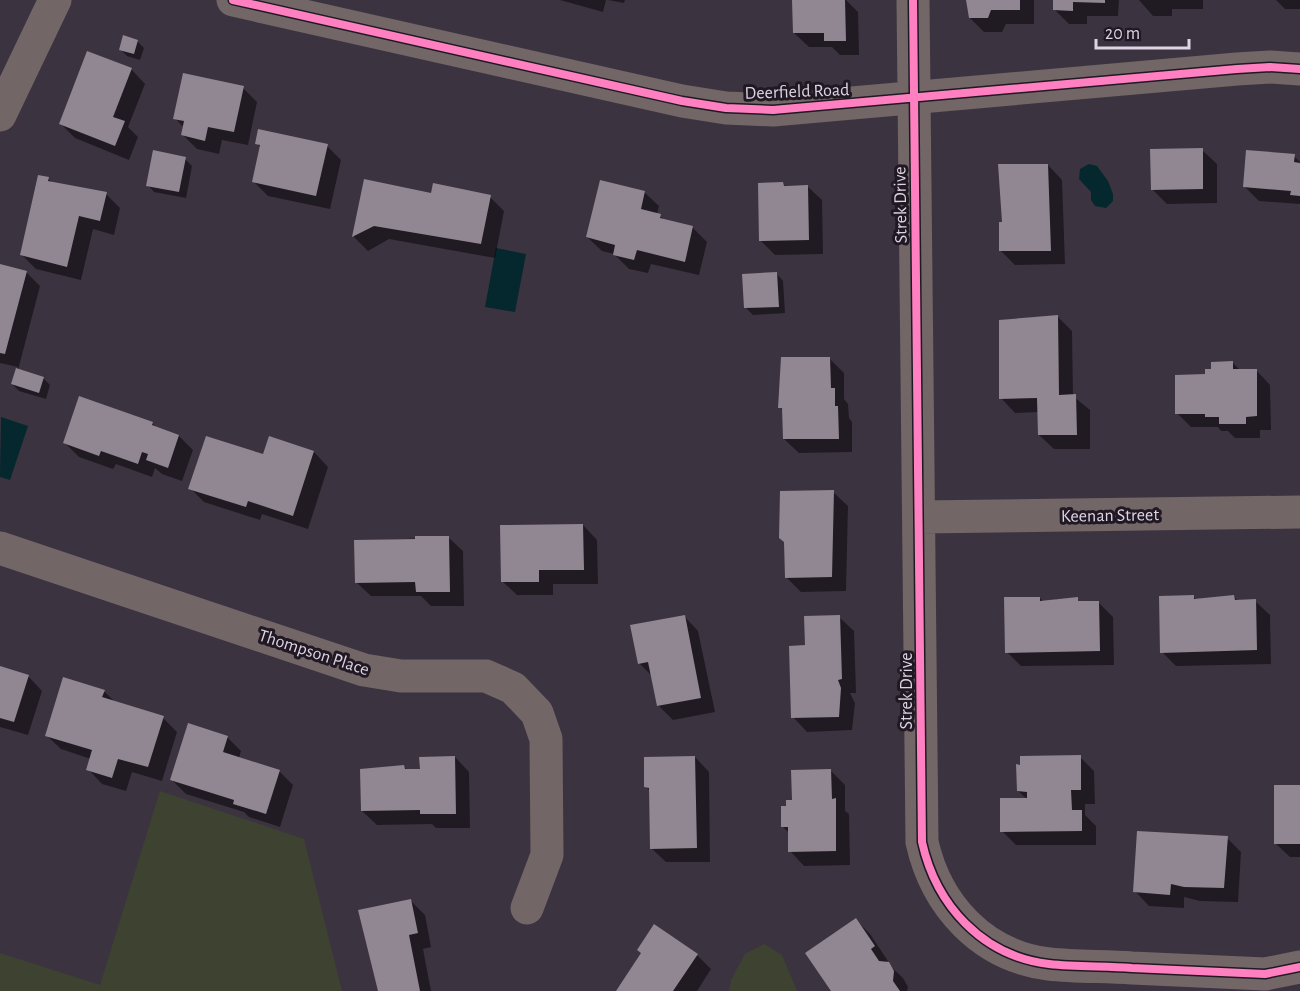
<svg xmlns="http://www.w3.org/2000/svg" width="1300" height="991" font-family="'Alegreya Sans',sans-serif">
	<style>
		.green { fill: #3d4330 }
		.water { fill: #05272e }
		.shadow { fill: #0007 }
		.building { fill: #918792 }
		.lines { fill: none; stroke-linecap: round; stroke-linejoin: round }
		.minor { stroke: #726666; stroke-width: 33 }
		.cycleway-casing { stroke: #201924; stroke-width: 11 }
		.cycleway { stroke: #ff80c0; stroke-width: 8 }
		.labels { text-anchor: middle; stroke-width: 6; stroke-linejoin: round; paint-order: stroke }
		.street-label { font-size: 18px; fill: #ded4e4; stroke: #201924 }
	</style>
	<rect width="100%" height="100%" fill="#3c3340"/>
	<path class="green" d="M160,791L304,839L342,991H0V953L100,985Z
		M764,944L782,955L797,991H729L731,980L745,954Z"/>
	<path class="water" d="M1089,164L1097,166L1108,181L1113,194V201L1106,208L1095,206L1091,200V192L1079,179L1080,169Z
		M496,248L526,254L515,312L485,307Z
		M1,417L28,426L10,480L0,477Z"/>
	<path class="shadow" d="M560,0H606L603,12Z
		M608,0H625L624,3Z
		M793,0H846L858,12L859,55H840L832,47H809L794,33Z
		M968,0H1034V24H1006L1002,32H984L970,18Z
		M1055,0H1119L1118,16H1087V24H1069L1055,10Z
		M1139,0H1203V9H1172V16H1153Z
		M1276,0H1300V9H1285Z
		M137,41L144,48L140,60L127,56L120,49Z
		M131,69L145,84L128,127L138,137L129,160L75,138L61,124Z
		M243,88L257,102L248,145L222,140L219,154L197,149L183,135L184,128L175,118Z
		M257,143L327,146L341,160L330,209L268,196L254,182L261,148Z
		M1202,150L1217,164V203L1167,204L1153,190Z
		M1294,156L1300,162V204L1259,201L1244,186Z
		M185,159L192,166L186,198L154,192L148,185Z
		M1048,165L1062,180L1065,264L1015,265L1000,250Z
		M48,179L53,183L106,194L120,208L114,235L93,229L81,280L36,269L22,255Z
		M365,181L432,194L490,197L504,211L495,258L389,239L368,251L354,237Z
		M759,185L807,186L822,200L823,254L775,255L761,241Z
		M644,192L659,206L657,214L666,221L693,228L707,242L699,275L651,264L648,273L629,269L614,254L602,251L587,237Z
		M0,265L26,272L40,286L18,370L43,378L50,385L46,399L19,391L12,384L18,367L0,363Z
		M777,274L783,281L785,313L753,315L746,308Z
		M1031,317H1058L1072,331L1073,396L1090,410V449H1054L1039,435V412L1015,413L1001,398Z
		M829,358L844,373V399L848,404L849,418L852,422V452L799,453L784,439V411L780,407Z
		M1233,363L1240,370H1256L1270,385L1271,430H1260V438H1235L1228,431H1221L1218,427H1191L1177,413L1207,376Z
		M152,423L158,429L179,436L193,450L182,481L162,474L155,468L152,477L116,464L113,469L79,457L65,443Z
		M270,438L314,452L328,467L308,529L262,514L260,520L204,502L190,488L264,456Z
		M833,492L848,506L846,591L801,592L786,577Z
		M583,525L597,540L598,584H553V595H517L502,581Z
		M448,537L463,551L464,606H431L421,596H371L356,582V541Z
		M1194,597L1197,600L1234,597L1238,601H1255L1270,615L1271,664L1176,666L1162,652Z
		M1040,598L1044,602H1056V599L1099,603L1113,617L1114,665L1021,666L1007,652Z
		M684,616L698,631L715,712L673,720L659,706L653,677L639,663Z
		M839,617L854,631L856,693H850L855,703L852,730L807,732L793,717L807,647Z
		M0,668L28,676L42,691L28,735L0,727Z
		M104,691L116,703L163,718L177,732L162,781L132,772L126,791L102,784L88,769L91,759L61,749L46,735Z
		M227,737L241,751L239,758L279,771L293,785L280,827L249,817L244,812L186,794L172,780Z
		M455,757L469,772L470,828H436L432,824L377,825L362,811L404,767L408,770H421Z
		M695,757L709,772L710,862H666L651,848L650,791L646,787Z
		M1080,757L1094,771L1095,804H1085V815L1096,826V845H1016L1002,831L1027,799L1018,791Z
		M831,771L845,785V811L849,814L850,865L804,866L790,851L789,833L783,827L788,807Z
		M1300,787V857H1290L1275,843Z
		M1227,838L1241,852L1238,902L1200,901L1184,897V908L1149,906L1135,891Z
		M411,901L425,915L431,947L423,949L431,991H379Z
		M856,920L870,934L888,961L886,962L903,978L908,987L907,991H833Z
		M643,953L697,955L711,969L697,991H617Z"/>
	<path class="building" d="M792,0H845L846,41H824V33H793Z
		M966,0H1020V10H991L988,18H969Z
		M1053,0H1105V3L1073,2V11L1053,10Z
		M123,35L138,40L134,54L119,50Z
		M87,51L132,68L113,117L125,121L115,146L59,124Z
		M183,73L244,86L234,132L208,127L205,141L181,135L184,121L173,119Z
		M258,129L328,144L316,196L252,182L260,145L255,144Z
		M1203,148V189L1151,190L1150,149Z
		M153,150L186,157L179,192L146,186Z
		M1246,150L1295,154L1294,162L1300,163V196L1290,195L1291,191L1243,187Z
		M998,164H1048L1051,251H999V222H1002Z
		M38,175L49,177L48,181L107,192L100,221L79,216L67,267L20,255Z
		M364,179L431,193L433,183L491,195L481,244L374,226L352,237Z
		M600,180L645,191L641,209L661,214L660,218L693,226L685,262L637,250L634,260L613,255L615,245L586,237Z
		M783,182L784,186L808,185L809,240L759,241L758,183Z
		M0,264L27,271L5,354L0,353Z
		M777,272L779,307L744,308L742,274Z
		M1058,315L1059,395L1076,394L1077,435H1038L1037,398L999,399V320Z
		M781,357H830L831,388H835V406H838L839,439H783L782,408H778Z
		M1233,361V369H1257V416L1246,417V424H1219V417H1205V414H1175V375L1205,374V369H1211V362Z
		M16,368L44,377L39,393L11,384Z
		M79,396L153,422L152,425L179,435L168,468L146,460L148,454L142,452L138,464L101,451L99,456L63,443Z
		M206,436L263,454L269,436L314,451L293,516L248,501L246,507L188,489Z
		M834,490L832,577L785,578L784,542L779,538L780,491Z
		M583,524L584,570H539V582H501L500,525Z
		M415,536H449L450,592H416L415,582L355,583L354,540L415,539Z
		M1194,595V599L1234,595L1235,600L1256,599L1257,650L1160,653L1159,596Z
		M1004,597H1040V601L1078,597V601H1099L1100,651L1005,653Z
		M685,615L701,698L657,706L648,662L638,664L630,625Z
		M840,615L842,679L838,680L841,688L839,717L791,718L789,646L805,645L804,616Z
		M0,666L29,675L14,722L0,718Z
		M63,677L105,690L102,697L164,716L148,767L118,759L112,778L86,770L92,750L45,736Z
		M188,723L228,736L223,752L280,770L266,814L233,804L234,800L170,780Z
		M1081,755V790H1071L1072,810H1082V831L1000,832V798H1027V792L1017,791L1016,764L1020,765V756Z
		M455,756L456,814H420V810L361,811L360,769L404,765L405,769H420L419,757Z
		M695,756L697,848L650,849L649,788L644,787V757Z
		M831,769L832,799L836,798V851L788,852V827H781V806H786V800H792L791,770Z
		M1274,785H1300V844H1274Z
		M1137,831L1228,836L1224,888L1184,887L1171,884L1170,895L1133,892Z
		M411,899L418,933L409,935L420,991H378L358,910Z
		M856,918L875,946L871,949L879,961L889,962L894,971L893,981L900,991H831L805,953Z
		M654,924L698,954L673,991H616L641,953L637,950Z"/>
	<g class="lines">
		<path class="minor" d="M233,0L682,101L726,108L773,110L1237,69L1270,67L1300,69
			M913,0L922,842C936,905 982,956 1049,964C1076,967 1104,966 1132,968C1176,970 1220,972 1265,974L1300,967
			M0,115L55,0
			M920,517L1300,512
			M0,548L364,670L401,676H486L513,688L537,713L546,739L547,855L527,908"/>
		<defs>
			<path id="cycleway" d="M233,0L682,101L726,108L773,110L1237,69L1270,67L1300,69
				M913,0L922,842C936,905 982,956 1049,964C1076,967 1104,966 1132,968C1176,970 1220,972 1265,974L1300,967"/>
		</defs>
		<use href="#cycleway" class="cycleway-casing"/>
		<use href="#cycleway" class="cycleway"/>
	</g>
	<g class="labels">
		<g class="street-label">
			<text transform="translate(797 91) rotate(-2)" y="6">Deerfield Road</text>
			<text transform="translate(900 205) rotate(-91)" y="6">Strek Drive</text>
			<text transform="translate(1110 515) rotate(-1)" y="6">Keenan Street</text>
			<text transform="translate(314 652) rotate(18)" y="6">Thompson Place</text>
			<text transform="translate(906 691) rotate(-90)" y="6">Strek Drive</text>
		</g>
	</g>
	<path d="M1096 39v9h93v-9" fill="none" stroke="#ded4e4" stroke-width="3"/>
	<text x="1105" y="39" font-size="18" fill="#ded4e4" stroke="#201924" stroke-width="4.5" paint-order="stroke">20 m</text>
</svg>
